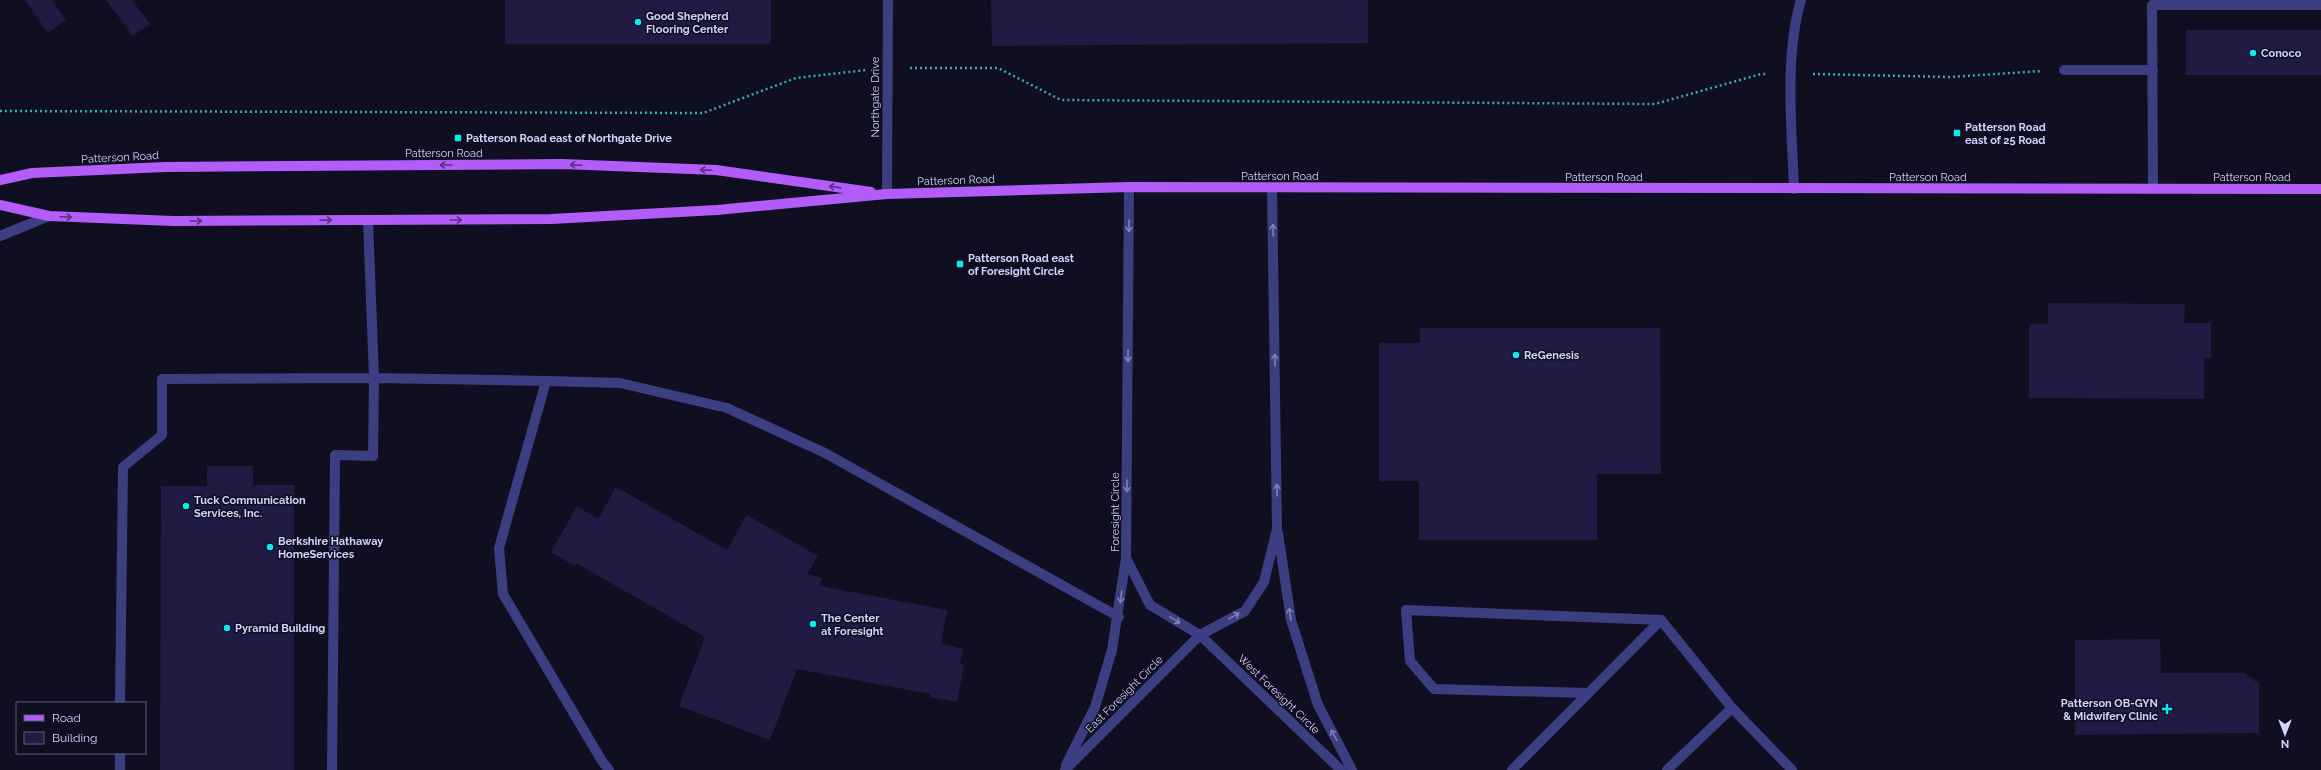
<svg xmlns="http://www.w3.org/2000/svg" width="2321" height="770" font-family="Raleway,sans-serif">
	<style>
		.building { fill: #201b43 }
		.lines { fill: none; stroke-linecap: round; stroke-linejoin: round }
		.path { stroke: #33b09f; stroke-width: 2.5; stroke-dasharray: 2 3; stroke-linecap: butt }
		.minor { stroke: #3b3e80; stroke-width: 10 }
		.major { stroke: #b25df9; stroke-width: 10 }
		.oneway { stroke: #593283 }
		.oneway2 { stroke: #7f81b8 }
		.poi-dot { fill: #09edf2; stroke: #100f22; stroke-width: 1.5 }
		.labels { text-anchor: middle; stroke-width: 3; stroke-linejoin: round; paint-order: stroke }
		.poi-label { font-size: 11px; font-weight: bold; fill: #d3d2fd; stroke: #100f22; text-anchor: start }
		.street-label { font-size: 11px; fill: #d3d2fd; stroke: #100f22 }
	</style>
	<rect width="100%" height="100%" fill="#100f22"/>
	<path class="building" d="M25,0H52L66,20L48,33Z
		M106,0H132L150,24L133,36Z
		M505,0H771V44H505Z
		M991,0H1368V43L992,46Z
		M2186,30H2321V75H2186Z
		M2048,303L2185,304L2184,323H2211V359L2204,358V399L2029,398V324H2048Z
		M1420,328H1660L1661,474H1597V540H1419V481H1379V343H1420Z
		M207,466H253V485H294V770H160L161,486H207Z
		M616,487L727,550L747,515L818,556L807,574L822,578L820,586L947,610L941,644L963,649L960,664L964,665L957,702L930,697V694L797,669L770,740L679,706L705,637L576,563L575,566L551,552L577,506L598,519Z
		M2160,639L2161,673H2244L2259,684V733L2075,735V640Z"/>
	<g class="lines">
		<path class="path" d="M910,68H998L1061,100L1655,104L1761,74H1768
			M1813,74L1950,77L2042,71
			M0,111L703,113L796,78L866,70"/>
		<path class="minor" d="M2064,70H2153
			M1794,189C1792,130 1784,57 1801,0
			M2153,189L2152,5H2321
			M887,194L888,0
			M0,236L49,216
			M1278,533L1291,620L1318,705L1352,770
			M1126,558L1150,605L1200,635L1341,770
			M1661,620L1732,708L1792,770
			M120,703L123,467L162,435V379L374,378L546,381
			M1066,765L1095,707L1112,650L1126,558L1129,187
			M120,770V753
			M332,770L335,455L373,456L374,378L368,220
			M609,770L602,761L503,594L499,548L546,381L620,383L727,408L825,453L1119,617
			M1065,770L1200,635L1245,611L1264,582L1277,529L1272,188
			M1512,770L1661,620L1406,610L1410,661L1434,689L1588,693
			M1667,770L1732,708"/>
		<path class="major" d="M0,180L32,173L165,167L562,164L716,170L871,192
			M0,205L49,216L173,221L551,219L717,210L887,194L1129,187L2321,189"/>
	</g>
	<defs><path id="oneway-shaft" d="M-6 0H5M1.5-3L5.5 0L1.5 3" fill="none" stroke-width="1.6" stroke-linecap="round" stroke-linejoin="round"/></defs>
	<g class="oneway">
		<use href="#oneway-shaft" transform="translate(446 165) rotate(180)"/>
		<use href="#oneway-shaft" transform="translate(576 165) rotate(-178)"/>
		<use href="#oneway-shaft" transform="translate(706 170) rotate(-178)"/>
		<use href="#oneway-shaft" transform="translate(835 187) rotate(-172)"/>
		<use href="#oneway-shaft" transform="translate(66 217) rotate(2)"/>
		<use href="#oneway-shaft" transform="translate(326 220) rotate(-1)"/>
		<use href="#oneway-shaft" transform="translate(456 220)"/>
		<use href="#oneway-shaft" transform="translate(196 221)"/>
	</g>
	<g class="oneway2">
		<use href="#oneway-shaft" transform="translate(1129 226) rotate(91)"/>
		<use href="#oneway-shaft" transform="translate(1273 230) rotate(-91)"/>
		<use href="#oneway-shaft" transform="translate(1128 356) rotate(90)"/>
		<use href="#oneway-shaft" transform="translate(1275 360) rotate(-91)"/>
		<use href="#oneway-shaft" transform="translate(1127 486) rotate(90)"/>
		<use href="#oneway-shaft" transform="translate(1277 490) rotate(-91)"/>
		<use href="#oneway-shaft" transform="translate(1121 597) rotate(97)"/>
		<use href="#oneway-shaft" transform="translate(1290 614) rotate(-99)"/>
		<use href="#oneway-shaft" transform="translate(1234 616) rotate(-29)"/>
		<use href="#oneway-shaft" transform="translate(1175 620) rotate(32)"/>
		<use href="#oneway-shaft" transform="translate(1334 735) rotate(-118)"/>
	</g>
	<g class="poi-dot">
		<circle cx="638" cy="22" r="4"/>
		<circle cx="2253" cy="53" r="4"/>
		<rect x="1953" y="129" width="8" height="8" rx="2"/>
		<rect x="454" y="134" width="8" height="8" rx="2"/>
		<rect x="956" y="260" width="8" height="8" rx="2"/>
		<circle cx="1516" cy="355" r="4"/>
		<circle cx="186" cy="506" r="4"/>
		<circle cx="270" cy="547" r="4"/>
		<circle cx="813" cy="624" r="4"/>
		<circle cx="227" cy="628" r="4"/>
		<path d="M2165 703h4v4h4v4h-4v4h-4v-4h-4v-4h4z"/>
	</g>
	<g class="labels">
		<g class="poi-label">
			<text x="646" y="20">Good Shepherd<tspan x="646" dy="13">Flooring Center</tspan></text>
			<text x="2261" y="57">Conoco</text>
			<text x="1965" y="131">Patterson Road<tspan x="1965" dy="13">east of 25 Road</tspan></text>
			<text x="466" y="142">Patterson Road east of Northgate Drive</text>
			<text x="968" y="262">Patterson Road east<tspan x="968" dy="13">of Foresight Circle</tspan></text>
			<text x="1524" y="359">ReGenesis</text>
			<text x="194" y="504">Tuck Communication<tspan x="194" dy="13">Services, Inc.</tspan></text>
			<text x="278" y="545">Berkshire Hathaway<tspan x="278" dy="13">HomeServices</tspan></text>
			<text x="821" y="622">The Center<tspan x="821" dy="13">at Foresight</tspan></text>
			<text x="235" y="632">Pyramid Building</text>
			<text x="2158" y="707" text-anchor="end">Patterson OB-GYN<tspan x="2158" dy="13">&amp; Midwifery Clinic</tspan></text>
		</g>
		<g class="street-label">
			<text transform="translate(875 97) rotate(-90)" y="4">Northgate Drive</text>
			<text x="444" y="157">Patterson Road</text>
			<text transform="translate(120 157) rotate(-3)" y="4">Patterson Road</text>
			<text x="1280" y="180">Patterson Road</text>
			<text x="1604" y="181">Patterson Road</text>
			<text x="1928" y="181">Patterson Road</text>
			<text x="2252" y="181">Patterson Road</text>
			<text transform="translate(956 180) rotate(-2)" y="4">Patterson Road</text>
			<text transform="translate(1115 512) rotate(-90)" y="4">Foresight Circle</text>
			<text transform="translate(1124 694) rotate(-45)" y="4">East Foresight Circle</text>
			<text transform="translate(1279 694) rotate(44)" y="4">West Foresight Circle</text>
		</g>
	</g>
	<rect x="16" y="702" width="130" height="52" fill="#100f22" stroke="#5e5d7a"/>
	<rect x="24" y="715" width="20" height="6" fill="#b25df9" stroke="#5e5d7a"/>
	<text x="52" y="722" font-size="12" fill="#d3d2fd">Road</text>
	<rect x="24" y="732" width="20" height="12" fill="#201b43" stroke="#5e5d7a"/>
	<text x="52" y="742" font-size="12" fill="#d3d2fd">Building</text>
	<g transform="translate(2285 734) rotate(180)" stroke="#100f22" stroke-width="3" paint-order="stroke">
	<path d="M0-3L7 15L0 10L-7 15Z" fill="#d3d2fd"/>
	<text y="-6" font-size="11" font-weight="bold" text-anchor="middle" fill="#d3d2fd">N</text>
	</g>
</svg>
